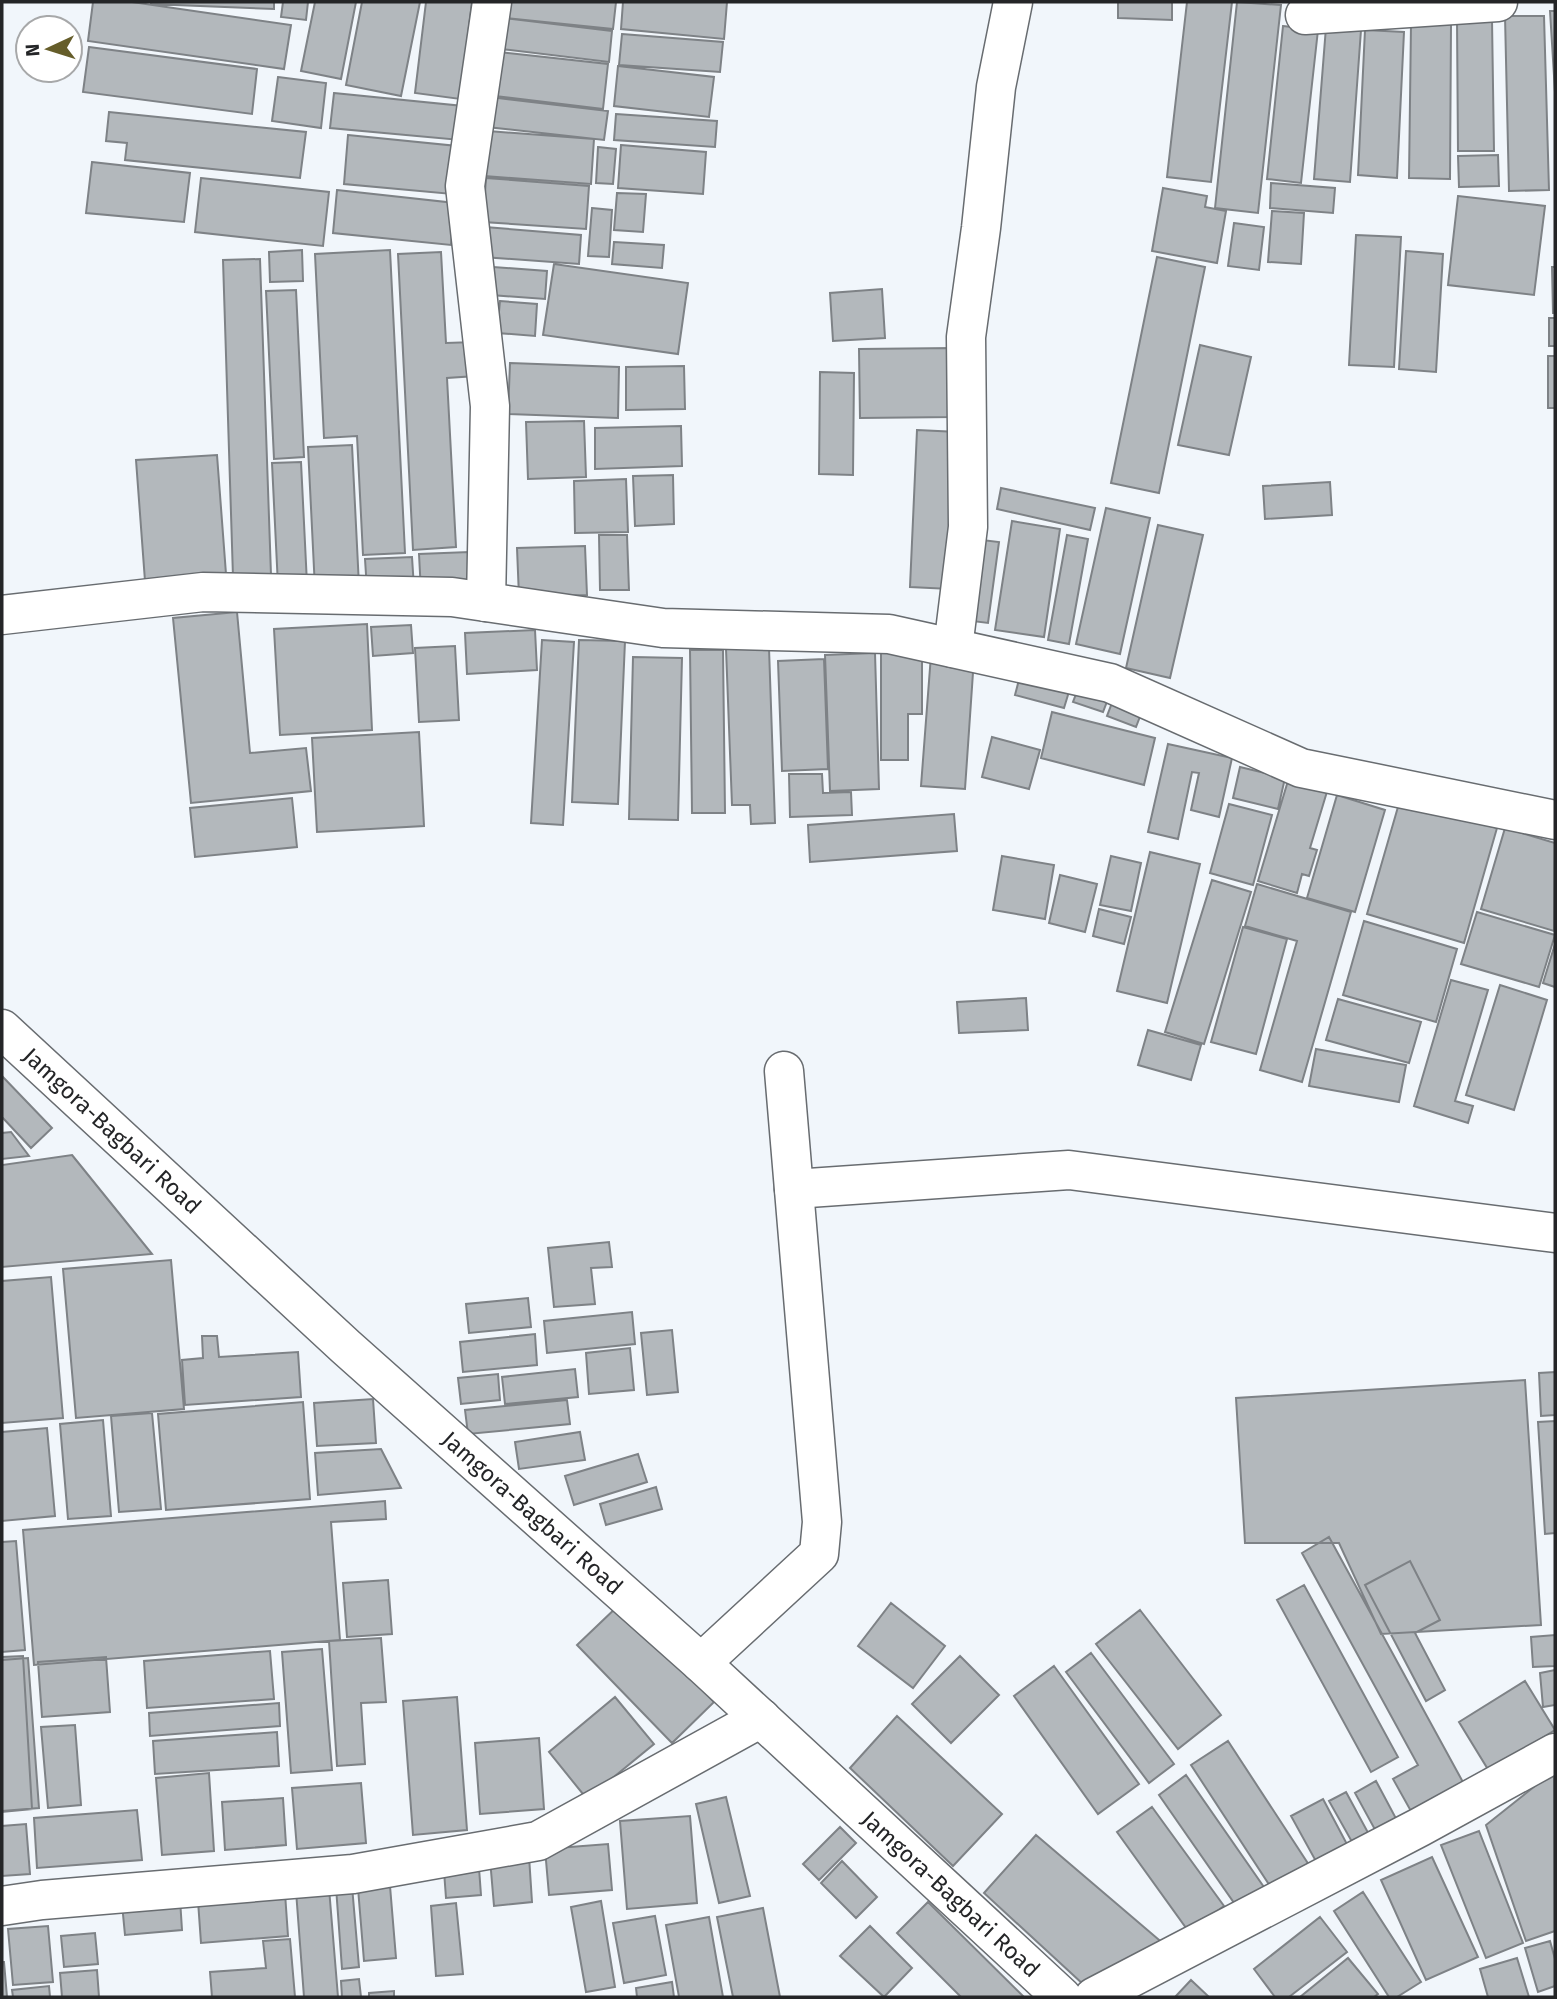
<svg xmlns="http://www.w3.org/2000/svg" width="1557" height="1999" font-family="'Fira Sans',sans-serif">
	<style>
		.building { fill: #b3b8bc; stroke: #7e8286; stroke-width: 2 }
		.lines { fill: none; stroke-linecap: round; stroke-linejoin: round }
		.minor-casing { stroke: #686c70; stroke-width: 41 }
		.minor { stroke: #fff; stroke-width: 38 }
		.labels { text-anchor: middle; stroke-width: 5; stroke-linejoin: round; paint-order: stroke }
		.street-label { font-size: 23px; fill: #242527; stroke: #fff }
	</style>
	<rect width="100%" height="100%" fill="#f1f6fb"/>
	<path class="building" d="M93,2H132L291,25L284,69L88,41Z
		M151,2H274V9L151,4Z
		M283,2H308L306,20L281,17Z
		M315,2H356L341,79L301,71Z
		M362,2H420L401,96L346,85Z
		M426,2H472L460,99L415,93Z
		M506,2H616L613,29L505,18Z
		M623,2H727L724,39L621,29Z
		M1118,2H1172V20L1118,18Z
		M1187,2H1232L1211,182L1167,177Z
		M1237,2L1281,5L1258,213L1215,208Z
		M1550,11H1555V92Z
		M1505,16H1544L1549,190L1509,191Z
		M504,18L612,31L609,62L501,49Z
		M1457,20H1492L1494,151H1458Z
		M1411,24H1451L1450,179L1409,178Z
		M1283,26L1318,30L1301,183L1267,179Z
		M1326,27L1361,30L1350,182L1314,179Z
		M1365,30L1404,32L1397,178L1358,175Z
		M622,34L723,42L720,72L619,65Z
		M89,47L257,69L252,114L83,92Z
		M499,52L608,64L603,109L495,96Z
		M618,66L714,77L709,117L614,106Z
		M278,77L326,83L321,128L272,121Z
		M334,93L463,106L460,140L330,128Z
		M490,97L608,111L604,140L487,127Z
		M109,112L306,132L300,178L125,160L127,143L106,141Z
		M616,114L717,121L715,147L614,140Z
		M488,131L594,139L591,184L484,176Z
		M348,135L457,146L452,194L344,184Z
		M621,145L706,152L703,194L618,188Z
		M598,147L616,149L613,184L596,183Z
		M1498,155L1499,186L1459,187L1458,156Z
		M92,162L190,173L184,222L86,213Z
		M201,178L329,192L323,246L195,232Z
		M486,178L589,186L586,229L483,222Z
		M1271,183L1335,188L1333,213L1270,208Z
		M1163,188L1207,196L1205,207L1226,211L1217,263L1152,251Z
		M337,190L455,203L451,245L333,233Z
		M617,193L646,194L643,232L614,230Z
		M1458,196L1545,206L1534,295L1448,285Z
		M592,208L612,210L609,257L588,256Z
		M1272,211L1304,213L1301,264L1268,262Z
		M1234,223L1264,227L1259,270L1228,266Z
		M485,227L581,235L579,264L483,257Z
		M1356,235L1401,237L1394,367L1349,365Z
		M614,242L664,245L662,268L612,264Z
		M302,250L303,281L270,282L269,252Z
		M390,250L405,553L363,555L357,436L324,438L315,254Z
		M1406,251L1443,254L1436,372L1399,369Z
		M441,252L446,343L474,342L476,376L447,378L456,547L413,550L398,254Z
		M1157,257L1205,267L1159,493L1111,483Z
		M260,259L271,575L233,577L223,260Z
		M554,264L688,283L678,354L543,335Z
		M493,267L547,271L545,299L491,295Z
		M1552,267H1555V313H1553Z
		M882,289L885,338L833,341L830,293Z
		M296,290L304,457L274,459L266,291Z
		M500,301L537,304L535,336L497,333Z
		M1549,318H1555V346H1549Z
		M1200,345L1251,357L1229,455L1178,445Z
		M953,348L954,417L860,418L859,349Z
		M1548,356H1555V408H1548Z
		M510,363L619,367L618,418L508,414Z
		M684,366L685,409L626,410V367Z
		M820,372L854,373L853,475L819,474Z
		M584,421L586,477L528,479L526,422Z
		M681,426L682,466L595,469V428Z
		M917,430L958,432L950,589L910,587Z
		M352,445L359,586L315,589L308,447Z
		M217,455L226,574L145,581L136,460Z
		M301,462L307,584L278,586L272,463Z
		M673,475L674,524L635,526L633,476Z
		M626,479L628,532L575,533L574,481Z
		M1330,482L1332,515L1265,519L1263,486Z
		M1001,488L1095,508L1090,530L997,509Z
		M1106,508L1150,518L1120,654L1076,644Z
		M1012,521L1060,529L1044,637L995,630Z
		M1158,525L1203,535L1170,678L1126,668Z
		M599,535H627L629,590H600Z
		M1067,535L1088,539L1069,644L1048,640Z
		M982,540L999,542L988,623L972,621Z
		M585,546L587,595L519,597L517,548Z
		M469,552L471,589L421,592L419,554Z
		M412,557L414,588L367,590L365,559Z
		M237,612L250,753L306,748L311,791L191,803L173,618Z
		M367,624L372,730L280,735L274,629Z
		M411,625L413,653L373,656L371,627Z
		M535,630L537,670L467,674L465,633Z
		M542,640L574,642L563,825L531,823Z
		M579,640L625,641L618,804L572,802Z
		M455,646L459,720L419,722L415,648Z
		M769,648L775,823L751,824L750,805H732L726,649Z
		M690,650H723L725,813H692Z
		M881,651H922V714H908V760H881Z
		M875,653L879,789L830,791L825,655Z
		M931,655L974,658L965,789L921,786Z
		M633,657L682,658L678,820L629,819Z
		M824,659L828,769L782,771L778,661Z
		M1021,672L1071,685L1064,708L1015,695Z
		M1081,681L1111,691L1103,712L1073,702Z
		M1115,695L1144,706L1136,727L1107,716Z
		M1052,712L1155,738L1144,785L1041,758Z
		M419,732L424,826L317,832L312,738Z
		M992,737L1040,750L1029,789L982,777Z
		M1168,744L1232,758L1219,817L1191,810L1199,773L1192,772L1178,839L1148,832Z
		M1240,767L1285,778L1278,809L1233,798Z
		M789,774H822L823,793L851,792L852,815L790,817Z
		M1290,774L1329,785L1310,848L1317,850L1309,876L1302,874L1297,893L1258,881Z
		M1337,795L1385,810L1355,912L1307,898Z
		M292,798L297,847L195,857L190,808Z
		M1400,800L1497,828L1464,943L1367,914Z
		M1229,804L1272,815L1253,885L1210,873Z
		M954,814L957,851L810,862L808,825Z
		M1505,828L1555,843L1554,931L1481,909Z
		M1150,852L1200,864L1167,1003L1117,991Z
		M1002,856L1054,865L1045,919L993,910Z
		M1111,856L1141,863L1131,911L1100,905Z
		M1060,875L1097,884L1085,932L1049,923Z
		M1212,880L1251,892L1204,1044L1165,1032Z
		M1257,884L1351,912L1302,1082L1260,1070L1297,941L1245,926Z
		M1099,909L1131,917L1124,944L1093,936Z
		M1477,912L1555,935L1539,987L1461,964Z
		M1364,921L1457,949L1436,1022L1343,995Z
		M1243,927L1287,939L1256,1054L1211,1042Z
		M1555,944V987L1543,983Z
		M1451,980L1488,990L1455,1101L1473,1106L1468,1123L1414,1106Z
		M1500,985L1547,1000L1514,1110L1466,1095Z
		M1026,998L1028,1030L959,1033L957,1002Z
		M1338,999L1421,1022L1409,1063L1326,1040Z
		M1148,1030L1201,1045L1191,1080L1138,1065Z
		M1316,1049L1406,1065L1399,1102L1309,1086Z
		M2,1076L52,1128L31,1148L2,1117Z
		M11,1132L29,1156L2,1159V1133Z
		M72,1155L152,1254L2,1267V1165Z
		M609,1242L612,1267L591,1268L595,1304L554,1307L548,1248Z
		M171,1260L184,1409L76,1418L63,1269Z
		M51,1277L63,1418L2,1423V1281Z
		M528,1298L531,1327L469,1333L466,1304Z
		M632,1312L635,1344L547,1353L544,1321Z
		M672,1330L678,1392L647,1395L641,1333Z
		M535,1334L537,1365L463,1372L460,1342Z
		M202,1336H217L219,1357L298,1352L301,1397L185,1405L182,1360L203,1358Z
		M630,1348L634,1390L589,1394L586,1353Z
		M575,1369L578,1397L505,1404L502,1377Z
		M1555,1372V1415L1541,1416L1539,1373Z
		M498,1374L500,1400L461,1404L458,1378Z
		M1525,1380L1541,1625L1381,1634L1339,1543H1245L1236,1398Z
		M373,1399L376,1443L317,1446L314,1403Z
		M567,1400L570,1424L468,1434L465,1410Z
		M303,1402L310,1499L166,1510L158,1414Z
		M152,1413L161,1509L119,1512L111,1416Z
		M103,1420L111,1516L68,1519L60,1424Z
		M1555,1421V1533L1545,1534L1538,1422Z
		M47,1428L55,1516L2,1521V1432Z
		M580,1432L585,1460L519,1469L515,1442Z
		M381,1449L401,1488L318,1495L315,1453Z
		M638,1454L647,1482L574,1505L565,1476Z
		M656,1487L662,1509L606,1525L600,1504Z
		M385,1501L386,1519L331,1522L340,1640L34,1665L23,1530Z
		M1329,1537L1464,1784L1412,1813L1393,1779L1418,1765L1302,1553Z
		M16,1541L25,1650L2,1652V1542Z
		M1410,1561L1440,1620L1415,1633L1445,1690L1426,1701L1365,1585Z
		M388,1580L392,1634L347,1637L343,1583Z
		M1304,1585L1398,1757L1371,1772L1277,1600Z
		M891,1603L945,1646L913,1688L858,1646Z
		M619,1605L714,1702L672,1743L577,1645Z
		M1140,1610L1221,1715L1178,1749L1096,1644Z
		M1555,1635V1666L1533,1667L1531,1637Z
		M381,1638L386,1702L361,1703L365,1764L337,1766L329,1641Z
		M322,1649L332,1770L291,1773L282,1652Z
		M270,1651L274,1699L147,1708L144,1661Z
		M1091,1653L1174,1764L1149,1783L1066,1672Z
		M23,1656L32,1809L2,1812V1657Z
		M960,1656L999,1695L951,1743L912,1704Z
		M106,1657L110,1712L42,1717L38,1662Z
		M28,1658L39,1808L2,1811V1660Z
		M1054,1666L1139,1784L1098,1814L1014,1696Z
		M1555,1670V1705L1543,1707L1540,1673Z
		M1525,1681L1555,1730L1489,1771L1459,1722Z
		M457,1697L467,1830L413,1835L403,1701Z
		M615,1697L654,1744L587,1799L549,1752Z
		M279,1703L280,1726L150,1736L149,1713Z
		M897,1716L1002,1814L953,1866L850,1768Z
		M75,1725L81,1805L48,1808L41,1727Z
		M277,1732L279,1766L155,1774L153,1741Z
		M539,1738L544,1809L480,1814L475,1743Z
		M1228,1741L1309,1865L1272,1889L1191,1765Z
		M1554,1771L1555,1931L1526,1941L1486,1825Z
		M209,1773L214,1851L162,1855L156,1778Z
		M1186,1775L1266,1890L1239,1910L1159,1795Z
		M1376,1781L1400,1826L1379,1837L1355,1793Z
		M361,1783L366,1843L297,1849L292,1788Z
		M1346,1792L1372,1840L1356,1849L1329,1801Z
		M726,1797L750,1896L719,1903L696,1804Z
		M283,1798L286,1845L225,1850L222,1802Z
		M1323,1799L1349,1848L1318,1865L1291,1816Z
		M1152,1807L1224,1906L1189,1932L1117,1832Z
		M137,1810L142,1860L37,1868L34,1818Z
		M690,1816L697,1903L627,1909L620,1821Z
		M26,1824L30,1874L2,1876V1826Z
		M840,1827L856,1843L819,1880L803,1864Z
		M1479,1831L1523,1943L1486,1958L1441,1845Z
		M1036,1835L1165,1945L1084,1985L984,1893Z
		M608,1844L612,1890L549,1895L545,1849Z
		M529,1856L532,1902L494,1906L490,1859Z
		M1432,1857L1478,1957L1426,1980L1381,1880Z
		M842,1861L877,1897L856,1918L821,1883Z
		M479,1868L481,1895L446,1898L444,1871Z
		M389,1874L396,1958L364,1961L357,1876Z
		M352,1886L359,1967L342,1969L336,1887Z
		M329,1888L338,1997H304L296,1891Z
		M1363,1892L1421,1982L1397,1997H1389L1334,1911Z
		M285,1893L288,1936L201,1943L198,1901Z
		M180,1899L182,1930L125,1935L122,1904Z
		M601,1901L615,1987L586,1992L571,1907Z
		M928,1902L1024,1997H961L897,1933Z
		M456,1903L463,1974L436,1976L431,1906Z
		M763,1908L780,1997H733L717,1917Z
		M655,1916L666,1975L624,1983L613,1923Z
		M709,1917L723,1997H679L666,1925Z
		M1320,1917L1347,1952L1289,1997H1275L1254,1969Z
		M48,1926L53,1982L13,1985L8,1929Z
		M870,1926L912,1968L884,1997L840,1956Z
		M95,1933L98,1964L64,1967L61,1936Z
		M290,1939L295,1997H212L210,1972L266,1968L263,1941Z
		M1550,1941L1555,1959V1986L1538,1992L1525,1948Z
		M1348,1958L1378,1994L1374,1997H1300Z
		M1517,1958L1529,1997H1488L1480,1969Z
		M2,1962H4L7,1997H2Z
		M97,1970L99,1997H62L60,1973Z
		M359,1979L361,1997H342L341,1981Z
		M1191,1980L1209,1997H1175Z
		M672,1982L674,1997H637L636,1988Z
		M49,1986L50,1997H13L12,1990Z
		M394,1991V1997H369V1993Z"/>
	<g class="lines">
		<defs>
			<g id="minor">
				<path d="M1305,15L1498,2"/>
				<path d="M486,602L490,406L465,186L492,2"/>
				<path d="M2,615L203,592L452,597L663,628L889,634L1110,683L1301,768L1555,820"/>
				<path d="M953,648L968,527L966,337L981,228L996,87L1013,2"/>
				<path id="s1" d="M2,1029L346,1347L701,1663L1062,1997"/>
				<path d="M794,1189L1069,1170L1555,1233"/>
				<path d="M701,1663L819,1554L822,1522L784,1071"/>
				<path d="M2,1906L42,1900L353,1874L538,1841L761,1718"/>
				<path d="M1094,1997L1420,1827L1555,1753"/>
			</g>
		</defs>
		<use href="#minor" class="minor-casing"/>
		<use href="#minor" class="minor"/>
	</g>
	<g class="labels">
		<g class="street-label">
			<text dy="8" stroke="none"><textPath href="#s1" startOffset="150">Jamgora-Bagbari Road</textPath></text>
			<text dy="8" stroke="none"><textPath href="#s1" startOffset="718">Jamgora-Bagbari Road</textPath></text>
			<text dy="8" stroke="none"><textPath href="#s1" startOffset="1284">Jamgora-Bagbari Road</textPath></text>
		</g>
	</g>
	<rect width="1557" height="1999" fill="none" stroke="#242527" stroke-width="7"/>
	<g transform="translate(49 49) rotate(266)"><circle r="33" fill="#ffffff" stroke="#a7a8a9" stroke-width="2"/>
	<path d="M0-5L12 26L0 18L-12 26Z" fill="#655d2a"/>
	<text y="-10" font-size="19" font-weight="bold" text-anchor="middle" fill="#242527">N</text>
	</g>
</svg>
